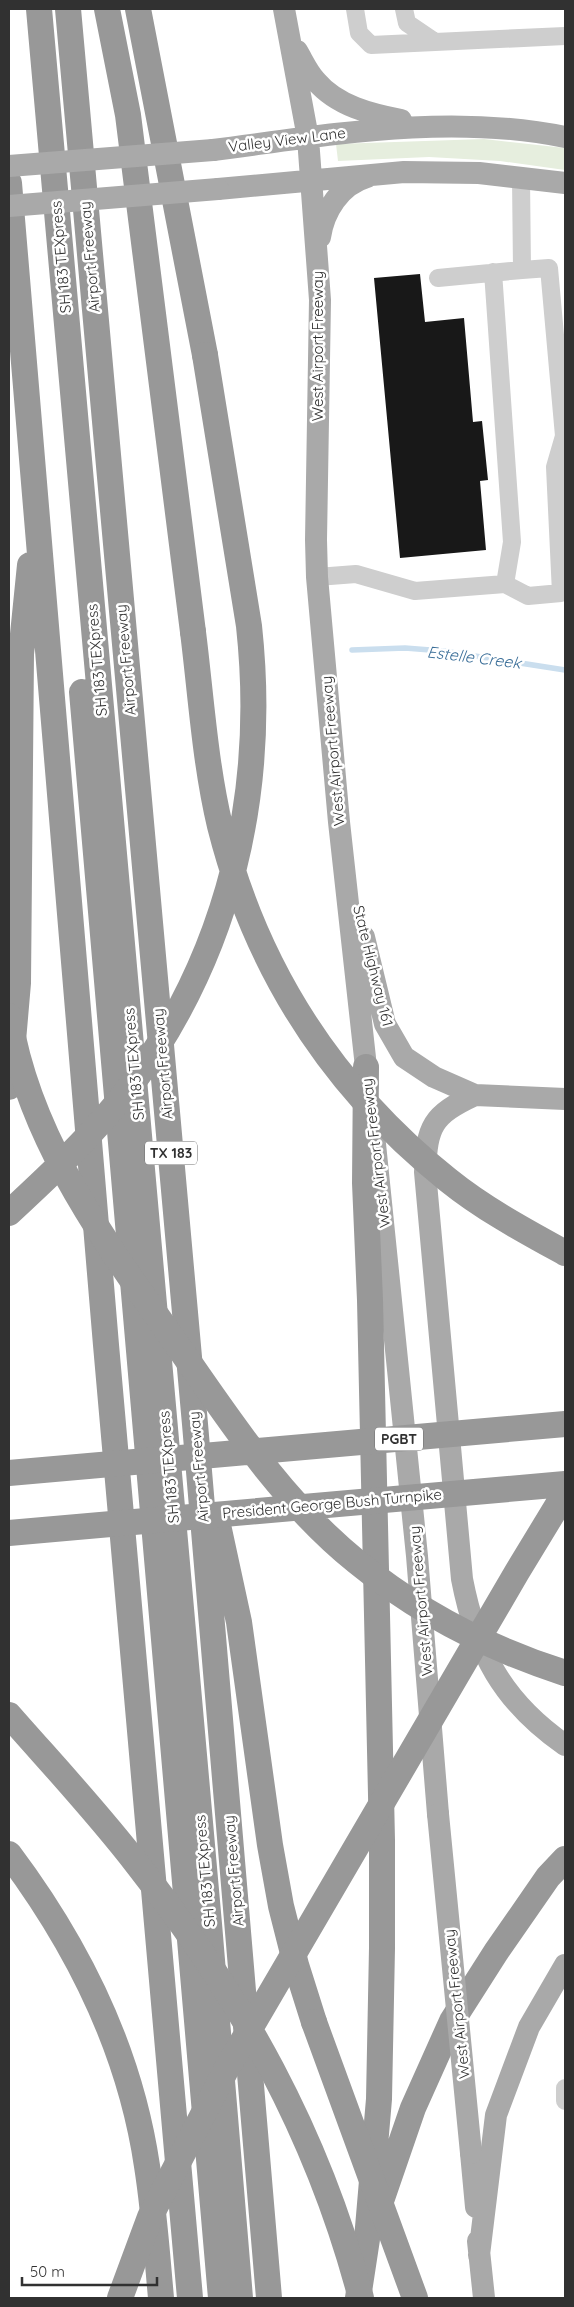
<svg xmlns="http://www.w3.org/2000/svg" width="574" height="2307" font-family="Quicksand,sans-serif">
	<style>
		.green { fill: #e6eede }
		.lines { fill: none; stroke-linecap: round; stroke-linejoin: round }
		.stream { stroke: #cadeee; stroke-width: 5.5 }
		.building { fill: #181818 }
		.minor { stroke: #cecece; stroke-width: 18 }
		.major { stroke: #a9a9a9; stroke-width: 22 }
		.highway { stroke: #989898; stroke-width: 26 }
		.major-bridge { stroke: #a9a9a9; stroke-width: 22 }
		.highway-bridge { stroke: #989898; stroke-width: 26 }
		.labels { text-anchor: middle; stroke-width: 5; stroke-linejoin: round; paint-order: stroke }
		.shield { fill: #fff; stroke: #6f6f6f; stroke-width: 1 }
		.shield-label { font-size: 14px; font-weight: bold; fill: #313131 }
		.street-label { font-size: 15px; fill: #313131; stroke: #fff }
		.water-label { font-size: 16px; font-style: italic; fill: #3a6e98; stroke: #fff }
	</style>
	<rect width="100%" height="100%" fill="#fff"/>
	<path class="green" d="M484,139L565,148V170L500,161L429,157L338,161L336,144Z"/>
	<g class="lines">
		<path class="stream" d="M352,650L405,648L443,651L565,670"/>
	</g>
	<path class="building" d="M420,274L425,322L464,318L473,422L482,421L488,480L480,481L486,550L400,558L374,278Z"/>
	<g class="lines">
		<path class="minor" d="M355,9L359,33L371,45L435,42
			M404,9L407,23L435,42L565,36
			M493,272L512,542L505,584
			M438,278L522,270
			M317,577L356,574L415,591L505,584L528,596L561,593L555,467L564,436L549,268L522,270L521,178
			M565,2088V2101"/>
		<path class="major" d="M284,9L308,138L320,300L316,540L317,577L339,822L368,1085
			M297,51C303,61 308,73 316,81C337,106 371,114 401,120
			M213,150C330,135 448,113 565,137
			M218,189L404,172L479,173L565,183
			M320,237C324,211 340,185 367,177
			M364,937L385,1024L404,1057L434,1077L475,1095L565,1099
			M475,1095C432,1115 427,1126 425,1172L462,1579C476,1652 503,1702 565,1745
			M374,1134L417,1556L438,1814
			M471,2153L476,2207
			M478,2241L484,2298
			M479,2255L496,2115L529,2027L565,1965"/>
		<path class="highway" d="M39,9L209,1924L240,2298
			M68,9L195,1424L269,2298
			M107,9L128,115L193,632
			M138,9L205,355
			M9,183L106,1345L190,2298
			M82,692L221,2298
			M9,1087L18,983L21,654L30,565
			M218,1525L239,1622L270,1845L281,1906L296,1965L314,2022
			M9,1854C78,1946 130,2051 147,2166C154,2210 157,2254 161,2298
			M382,2198L413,2108L452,2021L496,1952L548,1877L565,1859
			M358,2298L367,2239L379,2099L382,1948V1840L370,1300L365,1183L366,1067"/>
		<path class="major-bridge" d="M9,166L213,150
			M9,206L218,189
			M438,1814L471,2153"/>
		<path class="highway-bridge" d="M193,632C201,696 205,763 220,826C256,969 333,1088 448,1180C484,1209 525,1231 565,1253
			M9,1016C29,1143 111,1249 182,1352C234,1427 285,1504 357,1562C418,1612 490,1649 565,1673
			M9,1213C51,1174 94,1134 129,1088C230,953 267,792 249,626L205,355
			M9,1473L565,1424
			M9,1533L565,1484
			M9,1715C52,1764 97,1812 137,1864C241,1997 318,2134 361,2298
			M314,2022L415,2298
			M120,2298L150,2217L227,2068L517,1572L565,1493"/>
	</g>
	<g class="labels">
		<g class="shield">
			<rect x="145" y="1141.5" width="52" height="23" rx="4"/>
			<rect x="375" y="1427.5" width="48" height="23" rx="4"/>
		</g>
		<g class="shield-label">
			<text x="171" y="1158">TX 183</text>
			<text x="399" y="1444">PGBT</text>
		</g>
		<g class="street-label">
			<text transform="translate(287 140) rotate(-7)" y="5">Valley View Lane</text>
			<text transform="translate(61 257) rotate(-95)" y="5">SH 183 TEXpress</text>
			<text transform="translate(90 257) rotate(-95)" y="5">Airport Freeway</text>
			<text transform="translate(318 346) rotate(-90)" y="5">West Airport Freeway</text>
			<text transform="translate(97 660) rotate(-95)" y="5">SH 183 TEXpress</text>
			<text transform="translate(126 660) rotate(-95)" y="5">Airport Freeway</text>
			<text transform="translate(333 751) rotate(-95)" y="5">West Airport Freeway</text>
			<text transform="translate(373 966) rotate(76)" y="5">State Highway 161</text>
			<text transform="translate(134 1064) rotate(-95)" y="5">SH 183 TEXpress</text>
			<text transform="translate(163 1064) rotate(-95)" y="5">Airport Freeway</text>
			<text transform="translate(376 1153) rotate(-97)" y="5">West Airport Freeway</text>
			<text transform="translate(169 1467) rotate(-95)" y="5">SH 183 TEXpress</text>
			<text transform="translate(199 1467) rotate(-95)" y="5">Airport Freeway</text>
			<text transform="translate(332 1504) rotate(-5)" y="5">President George Bush Turnpike</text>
			<text transform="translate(421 1601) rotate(-95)" y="5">West Airport Freeway</text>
			<text transform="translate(205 1871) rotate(-95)" y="5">SH 183 TEXpress</text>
			<text transform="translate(234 1871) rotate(-95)" y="5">Airport Freeway</text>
			<text transform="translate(457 2004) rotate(-96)" y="5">West Airport Freeway</text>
		</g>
		<g class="water-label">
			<text transform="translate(474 657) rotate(7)" y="6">Estelle Creek</text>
		</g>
	</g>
	<rect width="574" height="2307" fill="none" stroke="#313131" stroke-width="20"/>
	<path d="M22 2277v8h135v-8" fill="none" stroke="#313131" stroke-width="2.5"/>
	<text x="30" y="2277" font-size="15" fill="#313131" stroke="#ffffff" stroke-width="4" paint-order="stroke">50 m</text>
</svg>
